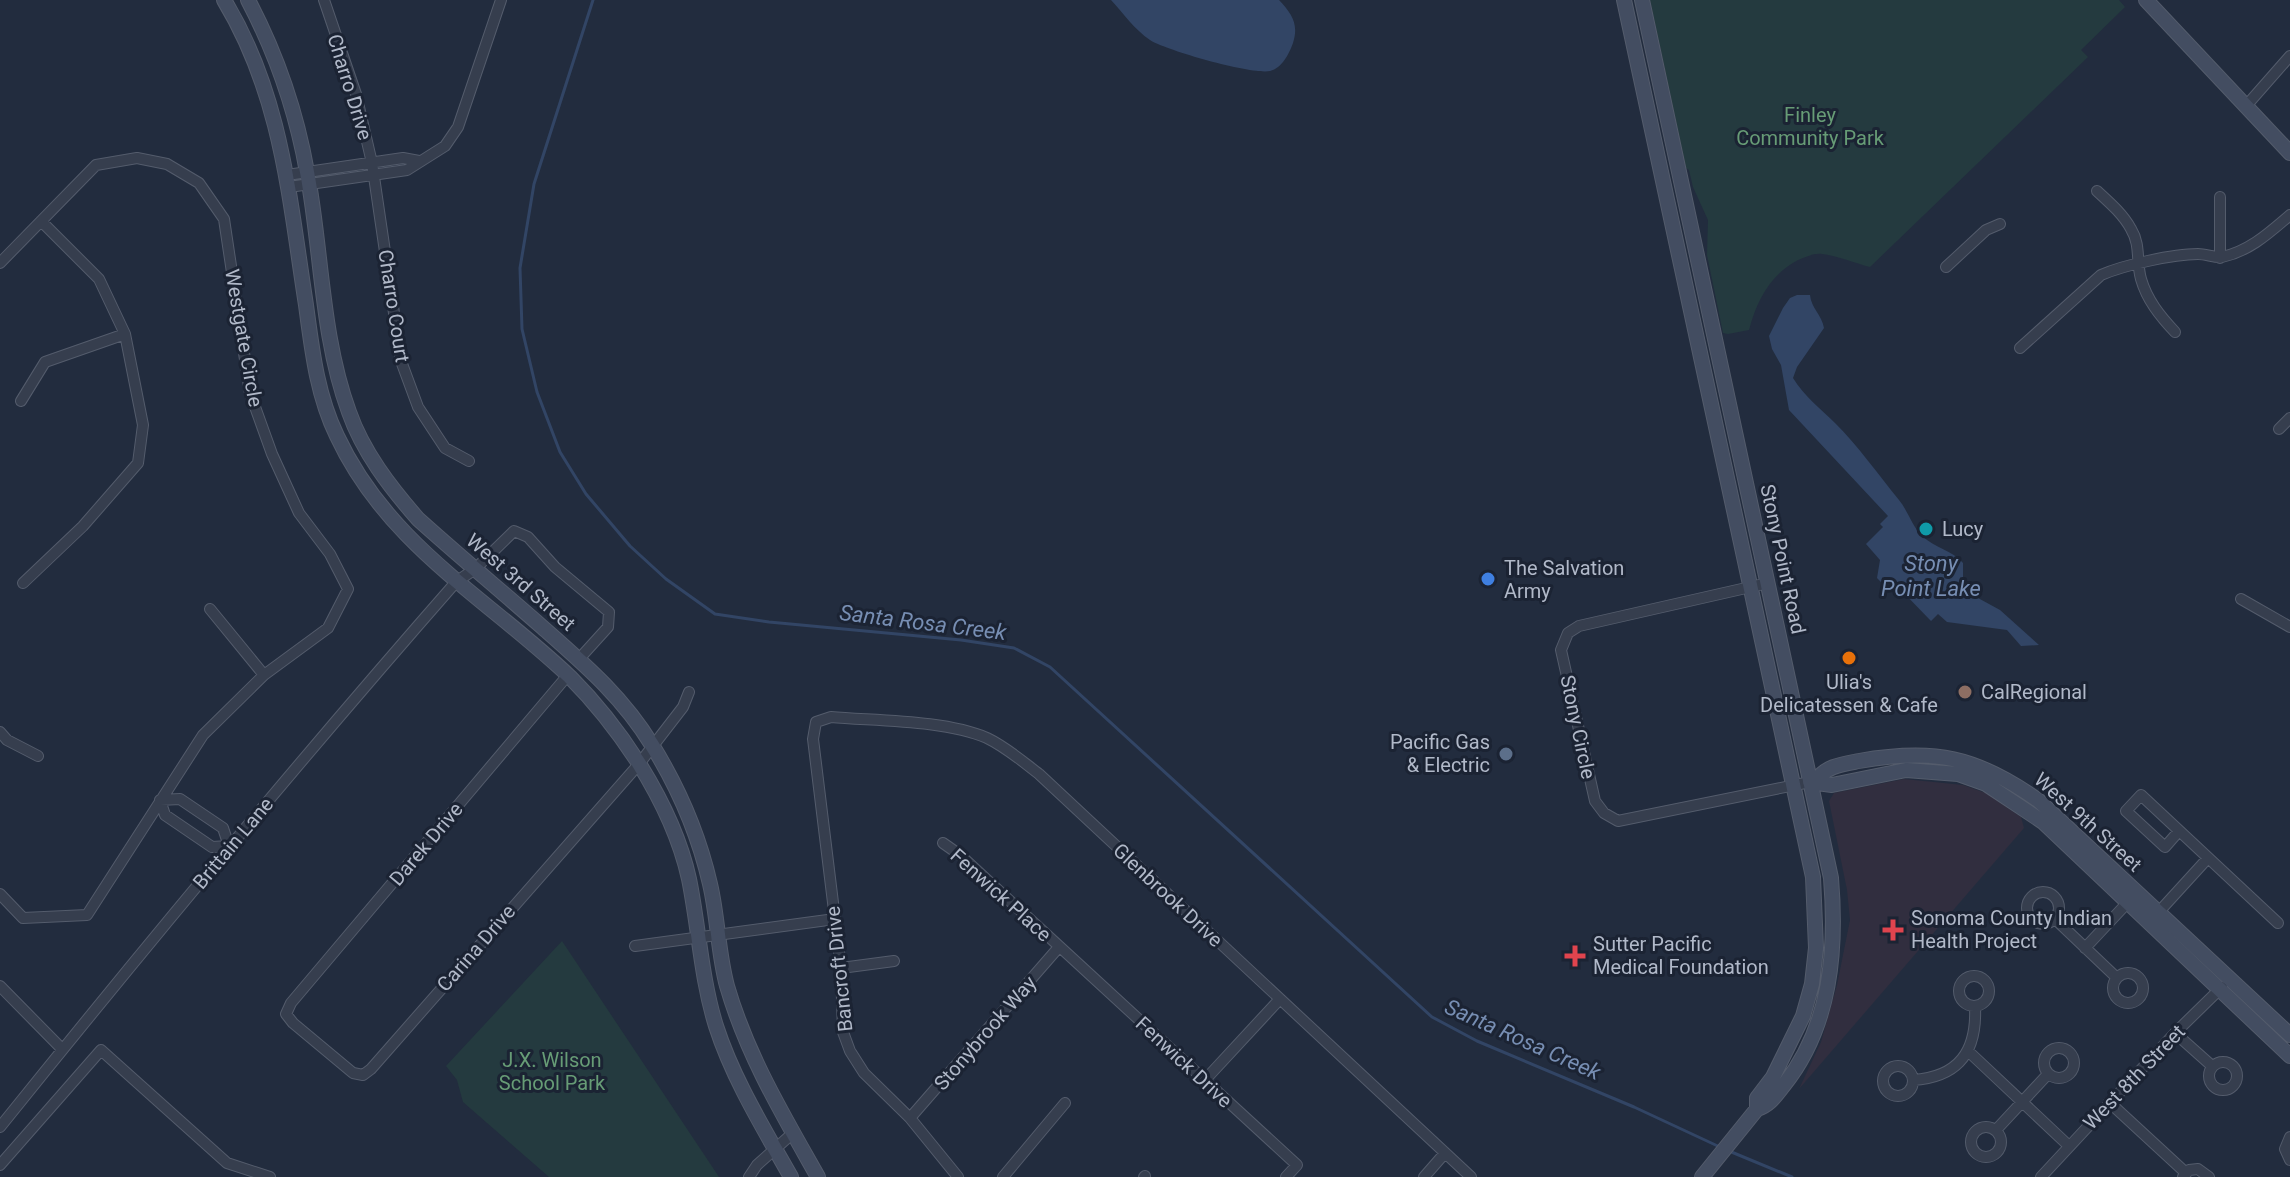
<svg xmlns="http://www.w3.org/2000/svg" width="2290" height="1177" font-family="Roboto,sans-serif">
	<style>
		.medical { fill: #312e3f }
		.green { fill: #243a3f }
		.water { fill: #324565 }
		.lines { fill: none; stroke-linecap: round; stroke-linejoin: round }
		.stream { stroke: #324565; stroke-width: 3 }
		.street-casing { stroke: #545c6c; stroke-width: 12 }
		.secondary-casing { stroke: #545c6c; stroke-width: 16 }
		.street { stroke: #363e4e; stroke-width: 10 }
		.secondary { stroke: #434d61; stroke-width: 14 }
		.culture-dot { fill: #0f9aa8; stroke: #1b2333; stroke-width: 3 }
		.shop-dot { fill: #3f7fe0; stroke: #1b2333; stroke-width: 3 }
		.food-dot { fill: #e8710a; stroke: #1b2333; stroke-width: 3 }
		.education-dot { fill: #8d6e63; stroke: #1b2333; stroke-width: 3 }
		.service-dot { fill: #5c6f8a; stroke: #1b2333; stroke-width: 3 }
		.health-dot { fill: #e0444e; stroke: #1b2333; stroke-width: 3 }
		.labels { text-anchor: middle; stroke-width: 6; stroke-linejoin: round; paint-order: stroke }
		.street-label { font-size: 20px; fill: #b1b9c9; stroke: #1b2333 }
		.park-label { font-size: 20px; fill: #679c76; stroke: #1b2333 }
		.poi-label { font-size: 20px; fill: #b1b9c9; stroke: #1b2333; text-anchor: start }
		.water-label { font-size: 22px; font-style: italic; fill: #778eb3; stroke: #1b2333 }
	</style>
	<rect width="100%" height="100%" fill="#222c3e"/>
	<path class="medical" d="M1904,779L1963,785L1986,793L2021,817L2024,828L1799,1089L1821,1042L1837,985L1850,920L1847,890L1829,801L1834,793Z"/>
	<path class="green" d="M1650,0H2119L2125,7L2081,50L2088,57L1870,267C1855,263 1838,256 1822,254C1814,253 1805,257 1798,260C1770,275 1757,300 1749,330L1728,334L1723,333L1707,255L1708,220L1693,187L1689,170L1686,168Z
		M562,941L719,1177H549L463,1102L457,1080L446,1066Z"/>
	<path class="water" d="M1111,0H1279C1292,14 1299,24 1293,43C1289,54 1282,68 1270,71C1252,75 1165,50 1150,40C1135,30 1123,13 1111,0Z
		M1797,295H1810C1811,308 1822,315 1824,328L1797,367L1793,378C1804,396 1820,408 1835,423C1858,446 1878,474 1899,500C1908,511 1912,526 1922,536C1935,548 1952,550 1963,563V581L1967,592L2000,610L2039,645L2021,646L2007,630L1947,622L1938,614L1931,621L1900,589L1886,587L1877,578L1880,560L1866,544L1883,527L1880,524L1888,516L1789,410L1781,365L1772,349L1769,336L1783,308L1790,298Z"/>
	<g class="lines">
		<path class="stream" d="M593,0L534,184L520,268L522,329L537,392L560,452L586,494L630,546L666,579L715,614L769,622L961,640L1014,648L1050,667L1432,1017L1477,1041L1634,1107L1722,1148
			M1729,1151L1792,1177"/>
		<defs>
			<path id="street" d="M324,0L356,94L372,163L401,361L418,407L445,448L469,461
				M2246,106L2290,56
				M287,175L403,158L419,161
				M289,187L407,170L445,146L458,127L501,0
				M2097,191C2109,202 2123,214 2131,229C2141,245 2136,262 2141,279C2147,300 2160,316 2175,332
				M2220,197V258
				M0,263L96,165L137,158L167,164L199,183L224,219L250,393L272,454L299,513L330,554L348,589L328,628L264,675L203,735L87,915L23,918L0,894
				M1946,267L1986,230L2000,224
				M2020,348L2101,275C2124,265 2173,254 2198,254C2206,254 2215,258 2222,257C2250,251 2270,232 2290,215
				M21,401L45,362L125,334
				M2279,429L2290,418
				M23,583L83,526L138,463L143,425L125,334L99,279L41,221
				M1768,583L1579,626L1568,633L1561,650L1595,801L1604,813L1618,821L1810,782
				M2241,599L2290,627
				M210,609L264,675
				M568,675L291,1003L286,1014L293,1023L353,1073L363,1075L371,1069L639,764L683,707L689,692
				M0,732L7,740L38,756
				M180,799L223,828L229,846L212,847L165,815L160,800Z
				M2179,831L2165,847L2126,811L2141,795L2278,923
				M943,843L960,855L1297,1165L1286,1177
				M2027 908a16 16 0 1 1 32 0a16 16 0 1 1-32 0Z
				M2156,915L2208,858
				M2055,919L2117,978
				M635,946L835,919
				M2085,948L2130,900
				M841,968L894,961
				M2113 988a15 15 0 1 1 30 0a15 15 0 1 1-30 0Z
				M1959 991a15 15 0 1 1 30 0a15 15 0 1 1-30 0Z
				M0,986L62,1049
				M2175,1033L2212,1066
				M2044 1063a15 15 0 1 1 30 0a15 15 0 1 1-30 0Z
				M1968,1051L2069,1146
				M2209 1076a14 14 0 1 1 28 0a14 14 0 1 1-28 0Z
				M1883 1081a15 15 0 1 1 30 0a15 15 0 1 1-30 0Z
				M1913,1080C1959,1077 1977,1051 1975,1007
				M1204,1081L1279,1000
				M2109,1102L2186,1173
				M910,1118L1059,947
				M0,1127C149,942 300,760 456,582L475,569L514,531L528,537L555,567L609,612L608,627L579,659
				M1971 1142a15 15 0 1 1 30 0a15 15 0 1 1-30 0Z
				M1996,1130L2048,1074
				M2290,1137L2285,1149L2290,1160
				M0,1165L101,1050L227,1163L270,1177
				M749,1177L757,1165L793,1133
				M958,1177L910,1118L864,1073L850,1051L843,1032L841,968L813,739L816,722L831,717C877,721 945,720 987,738C1006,747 1022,761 1039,774L1471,1177
				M1003,1177L1065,1103
				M1144,1177L1145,1176
				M1424,1177L1445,1153
				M2041,1177L2175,1033L2222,987
				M2183,1177L2189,1170L2198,1169L2209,1177"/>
			<path id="secondary" d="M224,0C282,96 289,197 306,305C312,350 317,395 337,436C388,545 487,598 570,677C596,703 618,731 638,762C660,797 680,838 689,879C699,928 701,978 716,1026C733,1079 764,1129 791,1177
				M248,0C277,55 296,110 307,172C322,251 321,336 349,412C363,452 390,487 418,519C458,555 500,590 541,626C584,664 622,696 652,745C678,787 699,836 710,884C718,918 718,953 727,986C747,1055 783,1115 818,1177
				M1624,0L1813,877L1816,948L1812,984L1803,1016L1773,1077L1757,1098V1109C1770,1105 1776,1095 1784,1085C1831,1026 1837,950 1831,878L1642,0
				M2146,0L2290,153
				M1816,781C1825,766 1843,764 1859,761C1934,748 1976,756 2039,801L2290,1035
				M1810,782L1832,785L1906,770L1958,774L1986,784L2043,822L2290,1056
				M1702,1177L1757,1109"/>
		</defs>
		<use href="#street" class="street-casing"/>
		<use href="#secondary" class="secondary-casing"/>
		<use href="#street" class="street"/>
		<use href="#secondary" class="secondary"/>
	</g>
	<circle class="culture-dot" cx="1926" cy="529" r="8"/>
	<circle class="shop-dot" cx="1488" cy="579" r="8"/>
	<circle class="food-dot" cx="1849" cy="658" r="8"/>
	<circle class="education-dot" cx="1965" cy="692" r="8"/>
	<circle class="service-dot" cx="1506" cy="754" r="8"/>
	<g class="health-dot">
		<path d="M1889 918h8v8h8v8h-8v8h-8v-8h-8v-8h8z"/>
		<path d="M1571 944h8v8h8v8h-8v8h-8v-8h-8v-8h8z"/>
	</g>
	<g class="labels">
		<g class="street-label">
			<text transform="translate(350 87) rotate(73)" y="7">Charro Drive</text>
			<text transform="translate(394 306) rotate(81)" y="7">Charro Court</text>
			<text transform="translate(244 338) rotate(80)" y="7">Westgate Circle</text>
			<text transform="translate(1783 559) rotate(78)" y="7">Stony Point Road</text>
			<text transform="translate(521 582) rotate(41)" y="7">West 3rd Street</text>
			<text transform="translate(1578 727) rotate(78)" y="7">Stony Circle</text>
			<text transform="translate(2088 822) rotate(42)" y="7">West 9th Street</text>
			<text transform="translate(233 843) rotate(-50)" y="7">Brittain Lane</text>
			<text transform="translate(426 844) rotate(-50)" y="7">Darek Drive</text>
			<text transform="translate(1001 895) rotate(42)" y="7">Fenwick Place</text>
			<text transform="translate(1168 895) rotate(43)" y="7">Glenbrook Drive</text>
			<text transform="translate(476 948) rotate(-49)" y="7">Carina Drive</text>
			<text transform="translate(839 969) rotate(-96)" y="7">Bancroft Drive</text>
			<text transform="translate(985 1033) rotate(-49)" y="7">Stonybrook Way</text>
			<text transform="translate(1184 1062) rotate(43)" y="7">Fenwick Drive</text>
			<text transform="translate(2134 1077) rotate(-46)" y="7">West 8th Street</text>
		</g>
		<g class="park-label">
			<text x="1810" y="122">Finley<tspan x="1810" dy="23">Community Park</tspan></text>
			<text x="552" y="1067">J.X. Wilson<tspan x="552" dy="23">School Park</tspan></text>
		</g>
		<g class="poi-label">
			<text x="1942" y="536">Lucy</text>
			<text x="1504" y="575">The Salvation<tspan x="1504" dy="23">Army</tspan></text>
			<text x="1849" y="689" text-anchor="middle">Ulia's<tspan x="1849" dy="23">Delicatessen &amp; Cafe</tspan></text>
			<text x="1981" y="699">CalRegional</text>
			<text x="1490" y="749" text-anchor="end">Pacific Gas<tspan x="1490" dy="23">&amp; Electric</tspan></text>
			<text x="1911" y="925">Sonoma County Indian<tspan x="1911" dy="23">Health Project</tspan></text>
			<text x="1593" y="951">Sutter Pacific<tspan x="1593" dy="23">Medical Foundation</tspan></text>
		</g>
		<g class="water-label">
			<text x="1931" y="571">Stony<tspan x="1931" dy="25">Point Lake</tspan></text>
			<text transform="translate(923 622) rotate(7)" y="8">Santa Rosa Creek</text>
			<text transform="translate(1523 1039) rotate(24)" y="8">Santa Rosa Creek</text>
		</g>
	</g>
</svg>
